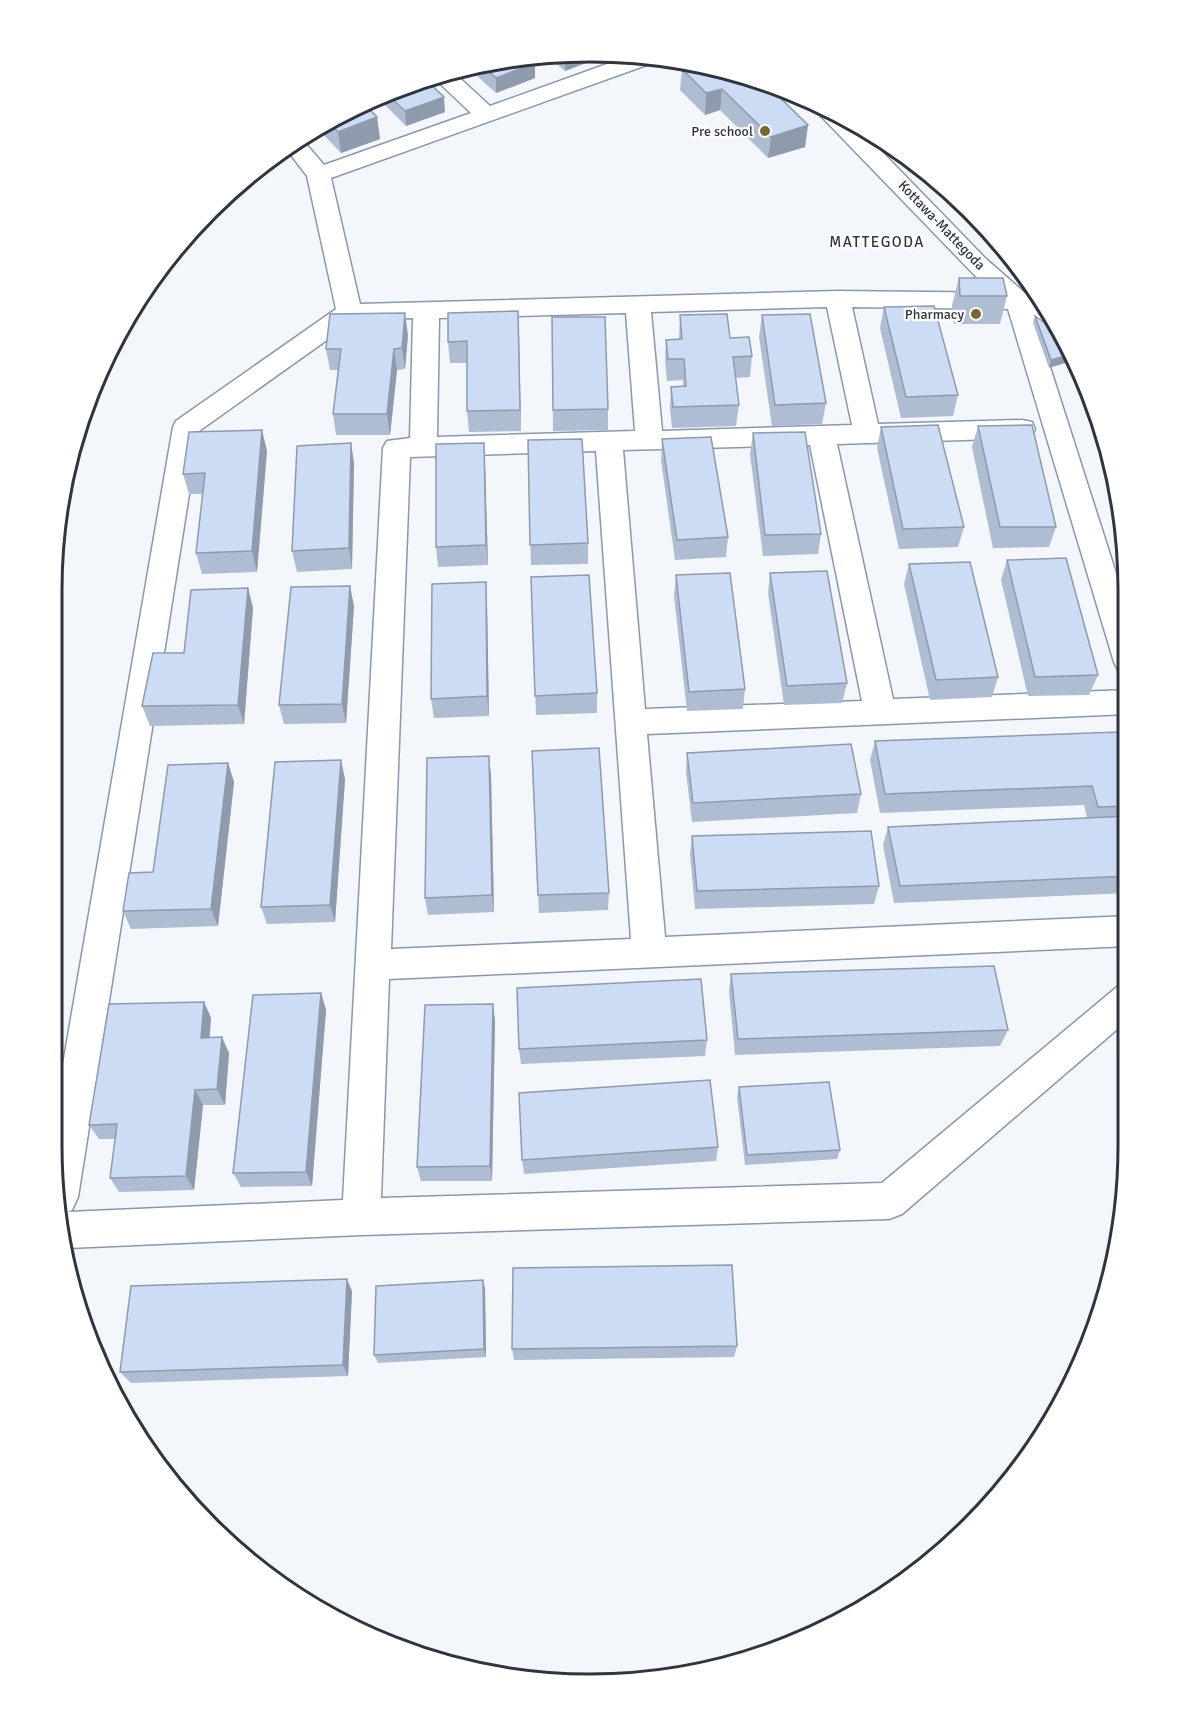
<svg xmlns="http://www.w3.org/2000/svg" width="1180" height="1736" font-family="Signika,sans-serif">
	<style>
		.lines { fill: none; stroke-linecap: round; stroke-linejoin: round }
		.minor-casing { stroke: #8898af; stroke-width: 3 }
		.primary-casing { stroke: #8898af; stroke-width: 3 }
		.minor { fill: #fff; fill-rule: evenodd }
		.primary { fill: #fff; fill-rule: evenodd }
		.wall { fill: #afbdd3 }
		.shaded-wall { fill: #8f9aac }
		.building { fill: #ccdcf5; stroke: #8f9aac; stroke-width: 1.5 }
		.poi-dot { fill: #7a6534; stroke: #fff; stroke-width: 2 }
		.labels { text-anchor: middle; stroke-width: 4.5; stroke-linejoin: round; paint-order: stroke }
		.far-poi-label { font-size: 14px; fill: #2f353f; stroke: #fff; text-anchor: end }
		.far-street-label { font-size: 14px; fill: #2f353f; stroke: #fff }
		.far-quarter-label { font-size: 15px; letter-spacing: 1.5px; fill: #2f353f; stroke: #fff }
		.rim { fill: none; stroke: #2f353f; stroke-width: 3 }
	</style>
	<rect width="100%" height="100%" fill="#f3f6fb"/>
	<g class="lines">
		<defs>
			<path id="minor" d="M632,55L657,58L655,62L331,178L360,304L838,291L1018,293L1027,295L1129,614V674L1118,670L1114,662L1008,309L852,307L878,424L1022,420L1032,422L1035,429L1032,436L1022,438L837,444L893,699L1129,690V714L647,734L665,937L1129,916V946L389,979L381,1198L882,1183L1117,987L1129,983V1019L902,1214L889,1219L361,1235L68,1248L51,1134L173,427L176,421L336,309L307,176L285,147L300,137L324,165L471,113L433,77L452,71L490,106ZM827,307L852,425L662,431L651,312ZM626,313L635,431L437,437L439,318ZM413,318L410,438L387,441L383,448L343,1200L68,1212L72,1210L78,1197L199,431L355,320ZM810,445L862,701L645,709L623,450ZM596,451L631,939L391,949L410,457Z"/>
			<path id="primary" d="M817,103L854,123L986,259L1052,317L1067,344L1054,343L989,290L817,112L814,107Z"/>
		</defs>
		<use href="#minor" class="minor-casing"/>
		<use href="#primary" class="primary-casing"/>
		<use href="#minor" class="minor"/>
		<use href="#primary" class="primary"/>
	</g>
	<path class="wall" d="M590,51L599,58L565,71L546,55Z
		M485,61L535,78L496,93L467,67Z
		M682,69L808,125L805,147L768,158L720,110L705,115L680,90Z
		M425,79L445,112L406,126L380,100L366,105L363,103L383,92Z
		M363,103L377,117L380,139L341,153L317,128Z
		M959,278L1007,296L1000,324H954L952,305Z
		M884,307L958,395L953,416L901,418L880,328Z
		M518,311L521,431L469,432L467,411V363H450L448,342Z
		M680,315L730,338L752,356L750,377L735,378L739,405L736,426L672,428L670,408L671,387L683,386V380L667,381L665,361L666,340L679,339Z
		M762,315L826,403L822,424L772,426L759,337Z
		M1035,316L1062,335L1049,368L1033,323Z
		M552,317L608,409V430L553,431Z
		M408,335L405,369L397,370L390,435H336L333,414L338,370H330L326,349Z
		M978,426L1056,527L1049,547L993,548L972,447Z
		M881,427L964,527L958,547L899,549L877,448Z
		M753,433L821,534L818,554L763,556L750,454Z
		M662,439L728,537L726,557L675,560L661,460Z
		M528,440L588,543V564L531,565Z
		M351,443L354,464L352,569L297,572L292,551Z
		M484,443L485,464L488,565L438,567L436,547Z
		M267,451L257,572L202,574L196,553L203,494H189L183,474Z
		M1007,560L1098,675L1089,695L1028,696L1001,580Z
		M909,564L998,677L992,697L930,700L904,584Z
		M770,573L847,683L842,703L784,705L768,593Z
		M676,575L745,689L743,709L687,711L674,596Z
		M531,577L597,693V713L536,715Z
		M248,588L253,608L244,724L150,726L142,706L184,653Z
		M487,602L489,716L434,718L431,699Z
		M354,606L346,723L284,724L279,705Z
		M875,741L1129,760V893L894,903L883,845L888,827L1087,818L1084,805L880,813L870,760Z
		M532,751L609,893L608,910L539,913Z
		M687,753L861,794L857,813L692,822L686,772Z
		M228,763L234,782L218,926L131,929L123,911L153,872Z
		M491,775L494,912L428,915L425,898Z
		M345,779L335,922L267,924L261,907Z
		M692,836L879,886L874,904L695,909L690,854Z
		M731,974L1008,1030L1000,1046L735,1055L729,991Z
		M321,993L326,1010L312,1186L241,1187L233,1173Z
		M204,1002L211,1018L210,1038L229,1053L225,1105H203L194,1190L119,1192L110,1178L115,1139H99L89,1125Z
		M495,1020L492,1181H421L417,1167Z
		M707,1040L705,1056L521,1064L519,1049Z
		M739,1087L840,1150L837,1159L745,1165L737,1097Z
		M718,1147L716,1161L524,1174L522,1160Z
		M483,1280L485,1288L486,1357L378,1363L374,1355Z
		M352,1291L348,1376L131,1383L120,1372Z
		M737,1346L734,1357L514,1360L512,1349Z"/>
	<path class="shaded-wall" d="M590,51L599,52V58L565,71V56L575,52Z
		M535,63V78L496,93V78Z
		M722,89L720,110L705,115L706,93Z
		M379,94L380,100L366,105L365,102Z
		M444,97L445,112L406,126L405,111Z
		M377,117L380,139L341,153L338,132Z
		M808,125L805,147L768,158L771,137Z
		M518,311L519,332L521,431L520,410Z
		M405,313L408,335L405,369L402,348Z
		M394,349L397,370L390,435L387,414Z
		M1072,354L1075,360L1049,368L1051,360Z
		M262,430L267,451L257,572L252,551Z
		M351,443L354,464L352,569L349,548Z
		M484,443L485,464L488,565L486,545Z
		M486,582L487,602L489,716L487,696Z
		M350,586L354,606L346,723L342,704Z
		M248,588L253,608L244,724L238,705Z
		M489,756L491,775L494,912L492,895Z
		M341,760L345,779L335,922L330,905Z
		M228,763L234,782L218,926L211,909Z
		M321,993L326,1010L312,1186L306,1172Z
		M204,1002L211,1018L208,1054L201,1038Z
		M493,1004L495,1020L492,1181L490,1166Z
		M222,1037L229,1053L225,1105L217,1089Z
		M195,1090L203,1105L194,1190L186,1176Z
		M347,1279L352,1291L348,1376L343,1365Z
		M483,1280L485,1288L486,1357L484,1349Z"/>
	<path class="building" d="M575,52L565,56L562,54Z
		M528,57L535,63L496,78L479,63L485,61Z
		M701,63L764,82L808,125L771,137L722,89L706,93L682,69Z
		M425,79L444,97L405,111L385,92Z
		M363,103L377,117L338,132L328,122Z
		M959,278H1003L1007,296H960Z
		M934,306L958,395L906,397L884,307Z
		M518,311L520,410L467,411V341L448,342V313Z
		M405,313L402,348L394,349L387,414H333L341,349H326L330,314Z
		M727,314L730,338L749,337L752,356L733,357L739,405L673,407L671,387L686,386L684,359H668L666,340L682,339L680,315Z
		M810,314L826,403L775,405L762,315Z
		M1035,316L1062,335L1072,354L1051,360Z
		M552,317H605L608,409L553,410Z
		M938,425L964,527L903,529L881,427Z
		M1032,425L1056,527H1000L978,426Z
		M262,430L252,551L196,553L205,473L183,474L189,432Z
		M805,432L821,534L765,535L753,433Z
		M711,437L728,537L677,540L662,439Z
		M582,439L588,543L530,545L528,440Z
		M351,443L349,548L292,551L297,446Z
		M484,443L486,545L436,547V444Z
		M1066,558L1098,675L1035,677L1007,560Z
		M970,562L998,677L936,680L909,564Z
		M827,571L847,683L787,686L770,573Z
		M730,573L745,689L689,692L676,575Z
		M589,575L597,693L535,696L531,577Z
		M486,582L487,696L431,699L432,584Z
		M350,586L342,704L279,705L291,587Z
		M248,588L238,705L142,706L153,653H184L191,590Z
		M1119,732L1128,760H1129V806L1098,807L1092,786L885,794L875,741Z
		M851,744L861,794L693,803L687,753Z
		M599,748L609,893L538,895L532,751Z
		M489,756L492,895L425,898L427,758Z
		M341,760L330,905L261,907L275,762Z
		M228,763L211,909L123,911L129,873L153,872L168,765Z
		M1129,816V876L900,886L888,827Z
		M871,831L879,886L697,891L692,836Z
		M994,966L1008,1030L738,1039L731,974Z
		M701,979L707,1040L519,1049L517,988Z
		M321,993L306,1172L233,1173L253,995Z
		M204,1002L201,1038L222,1037L217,1089L195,1090L186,1176L110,1178L117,1124L89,1125L109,1004Z
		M493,1004L490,1166L417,1167L425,1005Z
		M710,1080L718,1147L522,1160L519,1093Z
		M829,1082L840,1150L747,1155L739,1087Z
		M732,1265L737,1346L512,1349L513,1268Z
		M347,1279L343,1365L120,1372L131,1286Z
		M483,1280L484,1349L374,1355L376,1286Z"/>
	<g class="poi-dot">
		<circle cx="765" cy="131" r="6"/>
		<circle cx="976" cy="314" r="6"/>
	</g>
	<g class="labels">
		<g class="far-poi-label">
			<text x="753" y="136">Pre school</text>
			<text x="964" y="319">Pharmacy</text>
		</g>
		<g class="far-street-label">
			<text transform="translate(942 225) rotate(46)" y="5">Kottawa-Mattegoda</text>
		</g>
		<g class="far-quarter-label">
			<text x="877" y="247">MATTEGODA</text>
		</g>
	</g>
	<path d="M0 0H1180V1736H0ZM590 62H590A528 528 0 0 1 1118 590V1146A528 528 0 0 1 590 1674H590A528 528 0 0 1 62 1146V590A528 528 0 0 1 590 62Z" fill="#fff" fill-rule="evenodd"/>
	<path class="rim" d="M590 62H590A528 528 0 0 1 1118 590V1146A528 528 0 0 1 590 1674H590A528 528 0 0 1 62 1146V590A528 528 0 0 1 590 62Z"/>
</svg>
